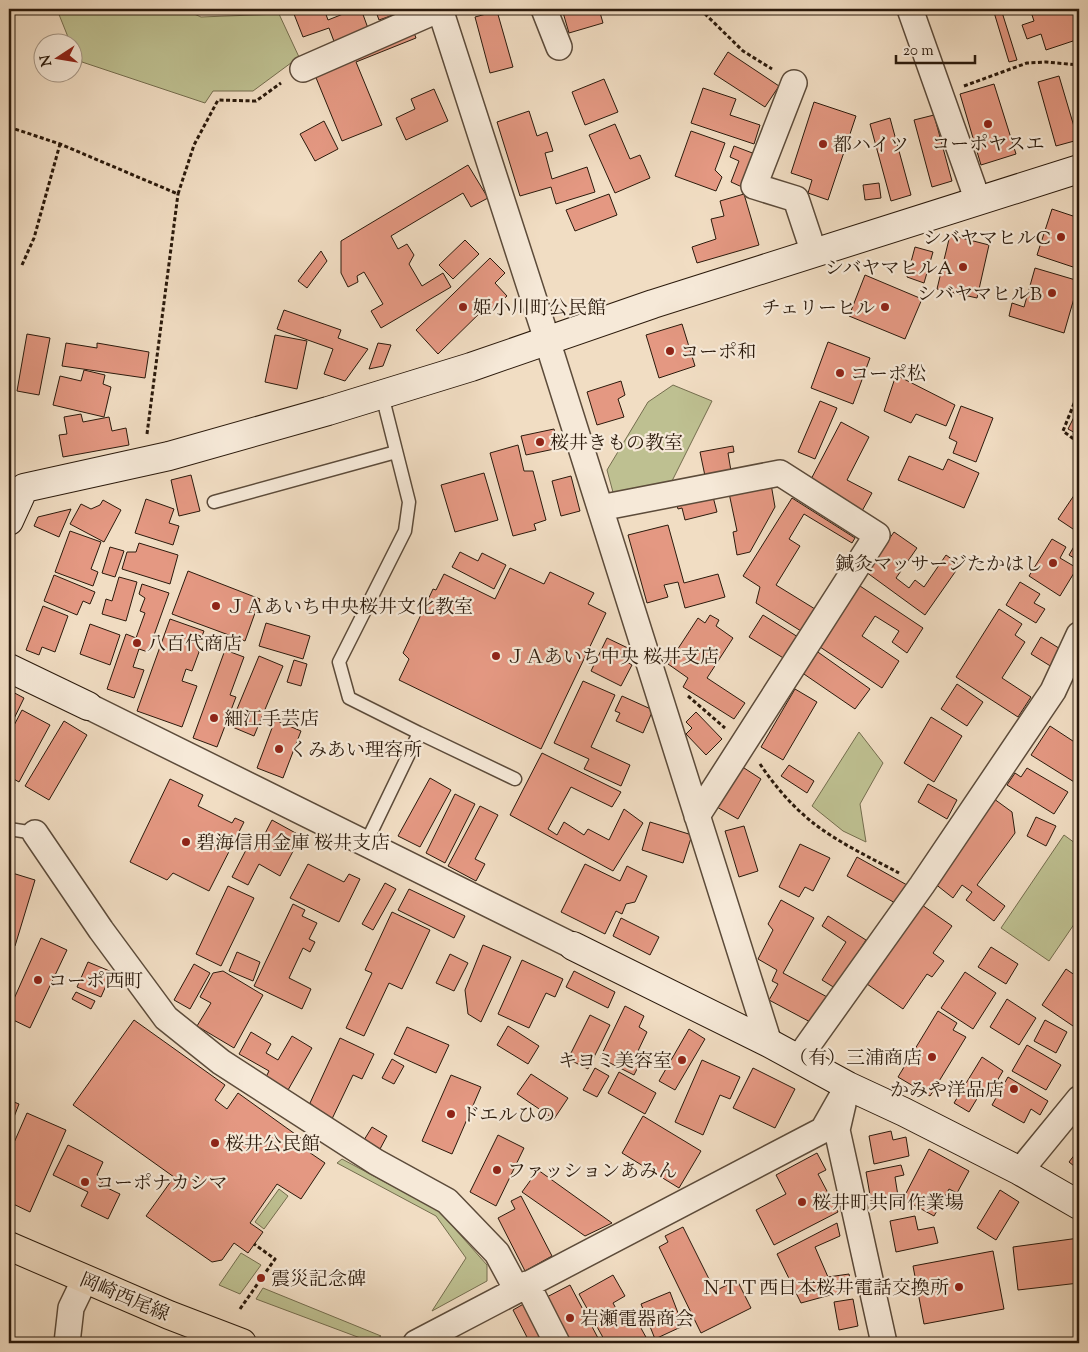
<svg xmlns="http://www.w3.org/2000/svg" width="1088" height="1352" font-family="'Sorts Mill Goudy','Noto Serif JP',serif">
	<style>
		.green { fill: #bec091; stroke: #746d4e }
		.building { fill: #e49882; stroke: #2b1a0c }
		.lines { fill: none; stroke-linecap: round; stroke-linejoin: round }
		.lane-casing { stroke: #5c4b3a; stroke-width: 15 }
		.street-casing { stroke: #5c4b3a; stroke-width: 28 }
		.secondary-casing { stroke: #2b1a0c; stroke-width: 30 }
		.primary-casing { stroke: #2b1a0c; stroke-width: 30 }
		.path { stroke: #2b1a0c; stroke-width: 3; stroke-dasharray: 4 2.5; stroke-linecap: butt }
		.lane { stroke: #f6e9d8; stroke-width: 12 }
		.street { stroke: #f6e9d8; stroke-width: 25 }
		.secondary { stroke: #f6e9d8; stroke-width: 28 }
		.primary { stroke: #f1ddc3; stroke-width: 28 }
		.poi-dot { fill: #8f2418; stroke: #f6e9d8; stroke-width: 2 }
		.labels { text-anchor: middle; stroke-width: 4.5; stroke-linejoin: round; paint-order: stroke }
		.poi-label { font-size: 19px; fill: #2b1a0c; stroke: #f6e9d8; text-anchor: start }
		.street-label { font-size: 19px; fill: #2b1a0c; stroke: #f6e9d8 }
	</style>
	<rect width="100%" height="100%" fill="#f1ddc3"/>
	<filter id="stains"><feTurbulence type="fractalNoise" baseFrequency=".004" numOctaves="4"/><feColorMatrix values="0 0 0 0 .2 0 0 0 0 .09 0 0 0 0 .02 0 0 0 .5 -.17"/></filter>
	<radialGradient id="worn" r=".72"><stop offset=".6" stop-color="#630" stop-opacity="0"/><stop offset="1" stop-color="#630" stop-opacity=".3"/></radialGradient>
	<path class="green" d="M60,9H183L201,17L279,14L299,57L253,91H213L205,103L82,62L73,46L72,42H70L58,12Z
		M673,385L712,401L672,481L614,496L607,470L648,402Z
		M859,732L883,763L860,804L866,842L843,831L812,806Z
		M1064,835L1079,846V917L1049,961L1001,928Z
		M342,1159L439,1211L487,1265V1281L432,1311L466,1258L436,1216L337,1163Z
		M279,1189L288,1196L264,1229L255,1222Z
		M241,1253L261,1265L240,1294L219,1285Z
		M263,1288L381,1336L371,1342L256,1299Z"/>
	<path class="building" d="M292,9H324L328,20L343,14L341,9H361L369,31L335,44L329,28L303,37Z
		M375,9H410L379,20Z
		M562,9H599L603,23L569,33Z
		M993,9H1001L1017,60L1009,62Z
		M1030,9H1079V39L1046,50L1041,34L1027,39L1022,25L1034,21Z
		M497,11L513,67L490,73L475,17Z
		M412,27L416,38L356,62L382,125L342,141L312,68Z
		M728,52L779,86L765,107L714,74Z
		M1059,76L1078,140L1056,146L1038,82Z
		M604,79L618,112L585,125L572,92Z
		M994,84L1016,154L981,165L960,94Z
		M703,88L736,99L730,115L760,125L754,144L691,123Z
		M434,89L448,121L406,140L396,118L415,109L411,99Z
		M814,102L856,116L828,200L808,193L812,180L791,173Z
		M529,111L537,136L547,132L553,151L545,153L552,179L587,167L595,192L556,204L551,187L520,196L497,122Z
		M934,115L952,181L932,187L914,120Z
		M890,118L911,195L891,201L870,124Z
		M324,121L338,149L315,161L300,134Z
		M615,124L630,159L640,155L650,178L615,193L589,135Z
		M691,131L725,143L715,170L722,177L716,191L675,176Z
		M734,146L755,154L742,187L731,182L739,161L730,157Z
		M468,165L488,198L471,207L463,193L391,236L398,249L407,244L414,255L409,264L422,286L443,273L451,287L381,328L371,311L383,304L364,272L357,276L358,282L348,287L341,273V241Z
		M879,183L881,198L865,200L863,185Z
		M609,194L617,215L575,231L566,210Z
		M744,194L759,245L697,263L692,247L716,239L711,219L724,216L720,201Z
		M1052,209L1079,218V269L1037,255Z
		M950,235L989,245L977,298L937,289Z
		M465,240L479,254L453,279L439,265Z
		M915,247L933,252L924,283L907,277Z
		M321,251L327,261L307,288L298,281Z
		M490,258L505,273L495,283L507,296L492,309L488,305L438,354L416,330Z
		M1035,268L1079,281L1064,333L1009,316L1012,303L1024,307Z
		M865,275L922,299L905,339L849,316Z
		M284,310L341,330L338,338L368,349L345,381L324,374L333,349L277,329Z
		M682,324L695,366L659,378L646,335Z
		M27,334L50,338L39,395L17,391Z
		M275,335L307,341L297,389L265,382Z
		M828,342L870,358L853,404L811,388Z
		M66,343L97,348V343L149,352L145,378L62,366Z
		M378,343L391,345L383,366L369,369Z
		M84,370L105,375L103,384L111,387L104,417L53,405L60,376L81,381Z
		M896,375L955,405L946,426L916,414L911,423L884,411Z
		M621,381L625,395L618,399L624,417L597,425L587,392Z
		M820,401L837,408L815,459L798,452Z
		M961,406L993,418L976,462L953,453L957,442L949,438Z
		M81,414L83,422L109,417L112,431L126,428L129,445L63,457L59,435L67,434L64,417Z
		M1074,417L1079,419V435L1068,429Z
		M841,422L869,437L847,480L872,493L862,511L809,483Z
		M554,429L559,448L526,455L521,436Z
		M518,445L524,471H533L546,520L534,524L536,530L513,536L490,453Z
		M733,446L734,452L728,453L731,471L705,476L700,452Z
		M909,456L943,470L948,459L979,473L964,508L898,480Z
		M484,473L498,520L455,532L441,485Z
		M191,475L200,511L179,516L171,480Z
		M571,476L580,511L561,516L552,481Z
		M771,484L775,507L750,552L737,555L733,532L737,531L729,493Z
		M1079,488V529L1076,531L1058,519Z
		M712,493L717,512L685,520L682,508L678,509L676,502Z
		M792,498L855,538L852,543L804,514L789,539L800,546L776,585L815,609L801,631L756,603L760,587L743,576Z
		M146,499L174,509L169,523L179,526L173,545L135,533Z
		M103,500L121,510L104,542L70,524L81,504L91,509L100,505Z
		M71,509L59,537L34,526L38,517Z
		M668,525L684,583L718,574L725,597L685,608L678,582L664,585L668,597L647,603L628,535Z
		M70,531L101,542L91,569L98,572L93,586L55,572Z
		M894,532L917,548L896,578L909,588L915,580L924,587L946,555L960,565L925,615L866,572Z
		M1079,538V561L1069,555Z
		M1052,539L1066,547L1060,558L1077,568L1060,596L1029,576Z
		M139,543L178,555L170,584L122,569L127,552H136Z
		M110,547L124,551L115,577L102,573Z
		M460,552L478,561L482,553L506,565L494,589L452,567Z
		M510,568L544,584L550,572L594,593L588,604L606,613L541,749L399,680L409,659L403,653L433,589L436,590L444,574L495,599Z
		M188,571L260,599L245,641L172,614Z
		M54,575L95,592L90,604L83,601L77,615L44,601Z
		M119,577L137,582L126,621L102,614L106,599L112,601Z
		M1020,582L1040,594L1034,603L1045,609L1036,623L1006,605Z
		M142,584L169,593L148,652L139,649L133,667L144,670L134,698L107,689L126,634L136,638L145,613L140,611L145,598L139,594Z
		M857,584L923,628L907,653L892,642L899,631L875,616L862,636L899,661L882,688L817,645Z
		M43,606L68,616L55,652L42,647L39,655L26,650Z
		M999,609L1022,624L1015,635L1025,642L1002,678L1031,697L1018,717L956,677Z
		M710,615L719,620L716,626L733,638L707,678L745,703L734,719L683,687L688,678L668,664L698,618L705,623Z
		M763,615L798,637L785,659L749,637Z
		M170,619L204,631L197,649L199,652L192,671L186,669L182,681L197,686L182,727L137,711Z
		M266,623L310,636L303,659L259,646Z
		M90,624L120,635L110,665L80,654Z
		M1041,637L1062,650L1052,667L1031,654Z
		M607,638L632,650L627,662L632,665L621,686L591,671Z
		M225,650L244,657L230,695L236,697L217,747L193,738Z
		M815,650L870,689L855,709L801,672Z
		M259,656L283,666L254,736L230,726Z
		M294,660L307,664L301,686L287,682Z
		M583,681L615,695L591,747L630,765L621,786L584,769L589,759L554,743Z
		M957,684L983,702L967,726L941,709Z
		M795,689L817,702L783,760L761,747Z
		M9,690L24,698L9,729Z
		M622,696L653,710L643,733L616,721L620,713L615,711Z
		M22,710L50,725L19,782L12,778L9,783V735Z
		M696,712L722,739L706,755L686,734L692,728L686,722Z
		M931,717L962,736L934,782L904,763Z
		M275,720L301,731L283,778L257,768Z
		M64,721L87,735L49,800L25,786Z
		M1050,726L1079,745V785L1031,755Z
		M542,753L621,792L612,807L571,787L548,829L557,835L564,822L584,835L588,829L609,840L624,809L643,823L613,871L510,815Z
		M789,765L814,781L807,793L781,776Z
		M741,766L761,779L738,819L717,807Z
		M1027,768L1068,792L1054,814L1007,785L1015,773L1021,777Z
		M430,778L451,790L420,847L398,836Z
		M170,779L203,795L198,806L232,823L235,818L244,822L209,891L173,873L167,880L130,862Z
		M928,784L957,800L947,819L918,802Z
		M455,794L475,804L445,863L426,853Z
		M990,796L1012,812L1015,833L977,885L1005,906L994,921L966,900L972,892L962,885L953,898L929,879Z
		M480,806L498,815L475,859L485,864L476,881L448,866Z
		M1036,817L1056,826L1046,846L1027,836Z
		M272,820L301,836L280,876L259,864L248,885L232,877L246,850L256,851Z
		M650,822L692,835L683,863L642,850Z
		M744,826L758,871L739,877L725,831Z
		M800,844L830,858L813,891L805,887L799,897L779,887Z
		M857,857L907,885L897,904L847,876Z
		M308,864L344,882L349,874L360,879L339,922L290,898Z
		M585,864L620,881L627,866L647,876L635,902L626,904L622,914L616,911L605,934L561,912Z
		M9,872L35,880L15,946L9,945Z
		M385,883L396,889L373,930L362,924Z
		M228,886L254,898L221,966L196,954Z
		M409,889L465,916L454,938L398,910Z
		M781,900L814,918L783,973L829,998L814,1024L769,1000L778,984L772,981L777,970L758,959L773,930L768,924Z
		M293,904L305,910L302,916L317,923L309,939L315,942L310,952L303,948L289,978L311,989L302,1009L254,986Z
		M922,905L952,926L933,953L944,961L932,977L927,974L903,1009L867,984Z
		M392,912L430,930L402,989L389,983L364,1036L346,1028L372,973L365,970Z
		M828,916L866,940L835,988L822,980L846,942L822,926Z
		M621,918L659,937L650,955L613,936Z
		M41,938L67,950L30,1028L9,1018V1010Z
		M483,945L511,957L481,1022L468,1014L465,990Z
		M991,947L1018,964L1006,984L978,967Z
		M237,952L260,962L253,981L229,971Z
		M450,954L468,963L454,991L436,983Z
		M522,960L563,979L555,997L546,993L529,1028L498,1014Z
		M88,962L112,972L101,997L77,987Z
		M194,964L210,973L190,1009L174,1000Z
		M1066,969L1079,978V1022L1076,1028L1042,1005Z
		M223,971L263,995L234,1048L197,1026L211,1003L200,997L213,973Z
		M574,971L615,992L608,1008L566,987Z
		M965,972L996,993L973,1029L941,1008Z
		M76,992L95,1001L91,1009L72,999Z
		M1007,999L1036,1018L1019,1045L990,1027Z
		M625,1006L644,1016L639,1027L647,1032L637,1053L643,1057L634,1075L600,1058Z
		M938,1011L957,1023L953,1030L966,1037L930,1096L898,1077Z
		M590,1015L610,1025L588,1069L568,1059Z
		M134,1020L225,1085L215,1100L227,1109L238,1093L302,1139L303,1148L325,1163L301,1199L277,1184L250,1223L263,1232L248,1253L234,1243L222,1260L212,1262L146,1216L174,1177L73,1105Z
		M1045,1020L1067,1032L1056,1053L1034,1041Z
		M508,1026L539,1046L528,1064L497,1045Z
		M407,1027L449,1045L436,1073L394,1054Z
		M689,1029L705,1039L675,1090L659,1081Z
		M251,1032L271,1044L266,1053L278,1060L292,1036L312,1048L288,1090L266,1077L269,1071L239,1054Z
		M340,1038L374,1054L362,1079L353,1075L331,1121L310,1103Z
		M1027,1045L1061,1065L1046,1090L1012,1071Z
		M982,1057L1003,1071L988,1096L981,1092L969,1112L954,1103Z
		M392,1059L404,1066L394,1084L382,1078Z
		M702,1060L740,1077L730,1099L720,1095L703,1135L675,1122Z
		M595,1068L609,1076L597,1097L583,1090Z
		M753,1068L795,1089L775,1128L733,1108Z
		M619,1072L656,1093L645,1114L608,1093Z
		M531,1074L568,1098L554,1119L517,1094Z
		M451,1075L481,1087L452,1154L422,1141Z
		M1008,1077L1048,1101L1040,1115L1031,1109L1024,1123L992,1105Z
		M9,1100L19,1104L9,1130Z
		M27,1113L66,1130L30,1212L9,1202V1154Z
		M643,1116L701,1151L679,1188L622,1153Z
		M372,1127L387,1136L380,1149L364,1140Z
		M891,1131L893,1140L906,1137L909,1156L874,1164L869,1136Z
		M498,1135L524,1148L496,1206L470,1192Z
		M68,1145L103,1162L97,1175L104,1179L101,1185L120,1194L108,1219L81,1206L88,1192L53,1175Z
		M929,1149L969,1171L957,1193L949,1189L934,1216L903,1199Z
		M1079,1149V1170L1069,1162Z
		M817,1153L826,1170L818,1174L838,1212L774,1245L756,1210L786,1194L776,1175Z
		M901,1165L904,1175L895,1177L898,1196L871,1201L866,1172Z
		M538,1170L612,1223L585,1236L522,1192Z
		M1000,1190L1019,1202L996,1240L977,1228Z
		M521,1196L552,1256L525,1271L498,1218L515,1209L511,1201Z
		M915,1216L918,1230L934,1227L938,1243L896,1252L890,1221Z
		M837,1223L840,1236L815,1247L828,1277L849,1274L852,1289L801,1303L777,1254Z
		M683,1227L715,1291L737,1280L751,1308L701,1333L659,1247L668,1242L665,1236Z
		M1079,1238V1283L1018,1290L1013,1247Z
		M993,1251L1004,1309L924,1324L913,1266Z
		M613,1275L625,1296L613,1303L626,1327L637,1321L647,1339L640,1343H606L579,1294Z
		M570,1285L598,1338L588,1343H567L543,1299Z
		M670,1292L683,1326L655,1339L641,1304Z
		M853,1299L858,1326L839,1330L834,1302Z
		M527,1302L549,1343H530L513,1310Z
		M455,1337L513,1343H455Z"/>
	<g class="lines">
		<defs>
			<path id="lane" d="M214,502L396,452
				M419,733L515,779
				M9,829L35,833
				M366,843L419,733L349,698L339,662L405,531L409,502L382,395"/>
			<path id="street" d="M440,9L547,340L769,1043
				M544,9L559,47
				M910,9L978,201
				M303,69L440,9
				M794,83L754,186L796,199L814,253
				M600,508L780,473L877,535L697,816
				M88,706L573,946
				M35,833L101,930L166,1018L221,1062L376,1162L447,1201L497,1253L517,1290
				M798,1059L922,885L1053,691L1079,635
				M843,1104L837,1130L884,1343
				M1020,1171L1079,1099
				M527,1284L557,1343
				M67,1343L71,1308L85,1279
				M416,1343L823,1130L848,1086"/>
			<path id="secondary" d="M9,521L24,488L169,456L328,411L471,367L653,304L1079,169
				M9,668L88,706
				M573,946L769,1043L848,1086L904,1112L1020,1171L1079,1205"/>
			<path id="primary" d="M9,1246L169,1315L242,1343"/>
		</defs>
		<use href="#lane" class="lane-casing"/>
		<use href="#street" class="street-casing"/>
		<use href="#secondary" class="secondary-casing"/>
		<use href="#primary" class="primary-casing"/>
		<path class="path" d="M700,9L743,51L772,69
			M9,11L13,9
			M964,86L1027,63L1046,62L1079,65
			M9,127L60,144L178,194L194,145L218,100L256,101L281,83
			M22,265L34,238L60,144
			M1079,391L1063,431L1079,443
			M147,434L178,194
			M688,696L725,728
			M760,764C774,785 792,806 812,822C837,842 871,858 899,873
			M240,1309L275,1259L254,1244"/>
		<use href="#lane" class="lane"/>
		<use href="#street" class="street"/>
		<use href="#secondary" class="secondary"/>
		<use href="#primary" class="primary"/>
	</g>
	<g class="poi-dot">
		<circle cx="988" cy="124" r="5"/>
		<circle cx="823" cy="144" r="5"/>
		<circle cx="1061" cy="237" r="5"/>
		<circle cx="963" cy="267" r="5"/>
		<circle cx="1052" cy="293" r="5"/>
		<circle cx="463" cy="307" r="5"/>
		<circle cx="885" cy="307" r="5"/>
		<circle cx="670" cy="351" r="5"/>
		<circle cx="840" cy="373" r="5"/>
		<circle cx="540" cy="442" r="5"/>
		<circle cx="1053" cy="563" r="5"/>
		<circle cx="216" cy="606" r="5"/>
		<circle cx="137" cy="643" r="5"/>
		<circle cx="496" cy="656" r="5"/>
		<circle cx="214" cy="718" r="5"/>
		<circle cx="279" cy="749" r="5"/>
		<circle cx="186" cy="842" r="5"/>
		<circle cx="38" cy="980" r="5"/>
		<circle cx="932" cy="1057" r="5"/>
		<circle cx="682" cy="1060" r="5"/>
		<circle cx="1014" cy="1089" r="5"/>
		<circle cx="451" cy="1114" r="5"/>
		<circle cx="215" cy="1143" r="5"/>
		<circle cx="497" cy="1170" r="5"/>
		<circle cx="85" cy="1182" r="5"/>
		<circle cx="802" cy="1202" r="5"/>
		<circle cx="261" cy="1278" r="5"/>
		<circle cx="959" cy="1287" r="5"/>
		<circle cx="570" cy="1318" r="5"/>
	</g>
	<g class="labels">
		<g class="poi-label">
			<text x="988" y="150" text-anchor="middle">コーポヤスエ</text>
			<text x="833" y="151">都ハイツ</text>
			<text x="1051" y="244" text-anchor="end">シバヤマヒルC</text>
			<text x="953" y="274" text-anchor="end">シバヤマヒルA</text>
			<text x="1042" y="300" text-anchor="end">シバヤマヒルB</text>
			<text x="473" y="314">姫小川町公民館</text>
			<text x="875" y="314" text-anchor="end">チェリーヒル</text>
			<text x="680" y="358">コーポ和</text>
			<text x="850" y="380">コーポ松</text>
			<text x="550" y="449">桜井きもの教室</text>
			<text x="1043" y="570" text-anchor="end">鍼灸マッサージたかはし</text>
			<text x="226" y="613">ＪＡあいち中央桜井文化教室</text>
			<text x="147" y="650">八百代商店</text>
			<text x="506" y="663">ＪＡあいち中央 桜井支店</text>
			<text x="224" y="725">細江手芸店</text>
			<text x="289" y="756">くみあい理容所</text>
			<text x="196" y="849">碧海信用金庫 桜井支店</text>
			<text x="48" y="987">コーポ西町</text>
			<text x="922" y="1064" text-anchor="end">（有）三浦商店</text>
			<text x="672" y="1067" text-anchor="end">キヨミ美容室</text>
			<text x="1004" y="1096" text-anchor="end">かみや洋品店</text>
			<text x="461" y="1121">ドエルひの</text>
			<text x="225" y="1150">桜井公民館</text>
			<text x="507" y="1177">ファッションあみん</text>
			<text x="95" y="1189">コーポナカシマ</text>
			<text x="812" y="1209">桜井町共同作業場</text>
			<text x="271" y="1285">震災記念碑</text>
			<text x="949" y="1294" text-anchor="end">ＮＴＴ西日本桜井電話交換所</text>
			<text x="580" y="1325">岩瀬電器商会</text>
		</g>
		<g class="street-label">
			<text transform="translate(125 1296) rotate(23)" y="7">岡崎西尾線</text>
		</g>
	</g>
	<rect width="1088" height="1352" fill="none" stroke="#f1ddc3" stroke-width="30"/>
	<rect x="10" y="10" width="1068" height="1332" fill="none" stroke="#2b1a0c" stroke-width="2.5"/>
	<rect x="15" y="15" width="1058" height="1322" fill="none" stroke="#2b1a0c"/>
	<g transform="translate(58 58) rotate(258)"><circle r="24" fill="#f6e9d8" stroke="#a59686"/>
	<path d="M0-4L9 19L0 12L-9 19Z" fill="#8f2418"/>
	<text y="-8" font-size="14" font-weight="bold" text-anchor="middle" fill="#2b1a0c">N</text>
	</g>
	<path d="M896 55v8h79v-8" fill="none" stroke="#2b1a0c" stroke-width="2.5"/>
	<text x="903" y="55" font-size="15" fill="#2b1a0c" stroke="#f6e9d8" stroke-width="4" paint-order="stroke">20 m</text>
	<rect width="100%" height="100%" filter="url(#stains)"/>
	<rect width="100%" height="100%" fill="url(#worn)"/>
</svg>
